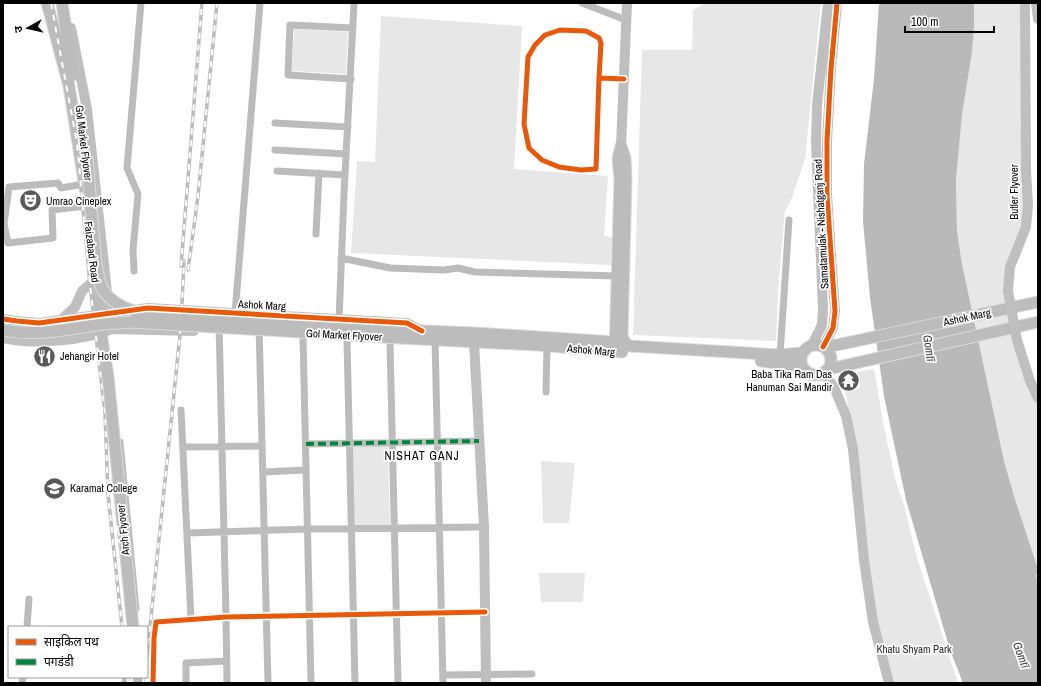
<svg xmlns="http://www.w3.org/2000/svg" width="1041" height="686" font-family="'Archivo Narrow','Noto Sans Devanagari',sans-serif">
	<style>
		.green { fill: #e7e7e7 }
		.water { fill: #b9b9b9 }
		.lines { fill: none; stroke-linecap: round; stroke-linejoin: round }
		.primary-casing { stroke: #dbdbdb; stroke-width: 13 }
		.street { stroke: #bcbcbc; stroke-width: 7 }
		.secondary { stroke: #bfbfbf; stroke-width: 10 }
		.primary { stroke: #bcbcbc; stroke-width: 11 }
		.rail-casing { stroke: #bcbcbc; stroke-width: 3.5 }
		.rail { stroke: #fff; stroke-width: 2; stroke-dasharray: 6; stroke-linecap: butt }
		.primary-bridge-casing { stroke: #dbdbdb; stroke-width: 13; stroke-linecap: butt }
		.secondary-bridge { stroke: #bfbfbf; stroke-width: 10 }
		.primary-bridge { stroke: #bcbcbc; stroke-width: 11 }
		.quiet { stroke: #00873e; stroke-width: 4; stroke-dasharray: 8 4; stroke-linecap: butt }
		.cycleway-casing { stroke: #fff; stroke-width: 8 }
		.cycleway { stroke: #e8590c; stroke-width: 5 }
		.labels { text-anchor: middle; stroke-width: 3.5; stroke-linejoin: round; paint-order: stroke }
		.street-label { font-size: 11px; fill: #000; stroke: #fff }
		.poi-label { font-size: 11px; fill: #000; stroke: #fff; text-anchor: start }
		.park-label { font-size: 11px; fill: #2b2b2b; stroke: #fff }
		.water-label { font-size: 12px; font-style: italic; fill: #3c3c3c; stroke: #fff }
		.neighbourhood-label { font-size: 12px; letter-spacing: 1px; fill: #000; stroke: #fff }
	</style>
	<rect width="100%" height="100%" fill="#fff"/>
	<path class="green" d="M706,3H821L805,159L791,200L785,211L779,277L776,341L633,335L642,50H692L693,10Z
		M974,3H1024L1028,213L1012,257L1010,299L1038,398V569L1015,499L1004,461L962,264L957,231L956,180L962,115L972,52L974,27Z
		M381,16L522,26L514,169L608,176L604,236L612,237L611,265L351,253L357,161L375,162Z
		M294,29L348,32L346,74L292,71Z
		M874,369L884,427L895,478L904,505L917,558L958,683H892L875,619L852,425L845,391L860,388L857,372Z
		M388,445L390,526L355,527L353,446Z
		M541,461L575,463L569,523H543Z
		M539,573H585L583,602H541Z"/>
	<path class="water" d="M879,3H974V27L972,52L962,115L956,180L957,231L962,264L1004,461L1015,499L1038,569V574L1036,575L1038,583V683H963L950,650L906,500L884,396L870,298L863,221L864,164L874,79Z"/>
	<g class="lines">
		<defs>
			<path id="primary" d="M47,3L69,86L85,188
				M62,3L73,75
				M96,277L101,333L108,376
				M401,330L475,333L615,342
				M400,338L537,345L622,352
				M801 360a15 15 0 1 1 30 0a15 15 0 1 1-30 0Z
				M826,349L832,346L1038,302
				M615,352L620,179L618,158L621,146L625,158L626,179L622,337L626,344L630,346L780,355L802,353
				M761,361L802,366
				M829,369L1038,322
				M139,677V683"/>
		</defs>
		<use href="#primary" class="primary-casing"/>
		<path class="street" d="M582,3L626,20
			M599,78L596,169L581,170L559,167L542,160L529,148L524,124L528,57L535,45L545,35L560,30L586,31L599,38L601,43L599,78L624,79
			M351,79L288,75L290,25L353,28
			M275,123L348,127
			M275,150L346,154
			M277,171L345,175
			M84,184L61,188L58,183L9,187L4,224L8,243L53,238L52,210L86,206
			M316,234L319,173
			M341,258L390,268L444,270L458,268L475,272L617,276
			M134,271L133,250L138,194L127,168L141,3
			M235,314L260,3
			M339,320L344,194L354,3
			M219,323L226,617L227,683
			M259,325L268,683
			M303,337L311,683
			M435,339L443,683
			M347,340L355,683
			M390,343L398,683
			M780,355L789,220
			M546,392L547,346
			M181,410L191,620
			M120,442L136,609
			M306,444L479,441
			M183,447L262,446
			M263,472L306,470
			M187,533L307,529L484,527
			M27,627L29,599
			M443,675L532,674
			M22,683L23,677
			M125,683L126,677
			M153,683L154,638L156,622L226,617L485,612
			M186,683V663L227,661"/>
		<path class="secondary" d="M1036,3L1038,19
			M71,28L87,109L110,319
			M621,146L627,3
			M3,319L17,321L39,323L148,308L407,323L422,331
			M61,320L75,307L82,291L96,279
			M3,338C35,345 82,341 112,329L194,331
			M474,342L484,527L486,683
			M812,345L822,325L823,309L816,142L817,105L828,3
			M823,347L833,328L835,311L827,195V141L831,69L837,3
			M824,374L834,387L846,416L853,449L864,560L873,622L889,683"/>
		<use href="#primary" class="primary"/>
		<defs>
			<path id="rail" d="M51,3L77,143L90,285L105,413L108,494L122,627
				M181,266L202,3
				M188,270L198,196L217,3
				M147,656L181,325L184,261
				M128,677V683
				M143,683L144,677"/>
		</defs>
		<use href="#rail" class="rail-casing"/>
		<use href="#rail" class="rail"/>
		<defs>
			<path id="primary-bridge" d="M87,156C89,182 91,207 93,233C95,249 95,276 103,290C114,306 130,310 147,315L401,330
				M3,330C37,337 70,328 104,324C113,323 122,323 131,322L400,338
				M108,376L133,627"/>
		</defs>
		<use href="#primary-bridge" class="primary-bridge-casing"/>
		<path class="secondary-bridge" d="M1025,3L1026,171L1028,205L1026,227L1010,267L1008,291L1017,340L1030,381L1038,398"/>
		<use href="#primary-bridge" class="primary-bridge"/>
		<path class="quiet" d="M306,444L479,441"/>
		<defs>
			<path id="cycleway" d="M599,78L596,169L581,170L559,167L542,160L529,148L524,124L528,57L535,45L545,35L560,30L586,31L599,38L601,43L599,78L624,79
				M3,319L17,321L39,323L148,308L407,323L422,331
				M823,347L833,328L835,311L827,195V141L831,69L837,3
				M153,683L154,638L156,622L226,617L485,612"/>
		</defs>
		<use href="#cycleway" class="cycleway-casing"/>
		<use href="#cycleway" class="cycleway"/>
	</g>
	<defs>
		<symbol id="theatre-disc" viewBox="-11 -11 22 22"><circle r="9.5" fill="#595959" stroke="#fff"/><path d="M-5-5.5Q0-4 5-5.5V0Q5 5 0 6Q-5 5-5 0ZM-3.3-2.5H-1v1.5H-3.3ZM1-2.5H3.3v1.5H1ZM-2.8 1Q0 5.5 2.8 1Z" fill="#fff"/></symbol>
		<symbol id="restaurant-disc" viewBox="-11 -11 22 22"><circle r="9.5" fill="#595959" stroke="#fff"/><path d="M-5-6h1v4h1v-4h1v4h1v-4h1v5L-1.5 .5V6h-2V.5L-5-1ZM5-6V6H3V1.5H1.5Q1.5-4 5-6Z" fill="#fff"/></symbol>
		<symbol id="temple-disc" viewBox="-11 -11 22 22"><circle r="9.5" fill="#595959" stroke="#fff"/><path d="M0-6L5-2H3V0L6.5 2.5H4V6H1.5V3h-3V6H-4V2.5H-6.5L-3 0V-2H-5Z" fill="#fff"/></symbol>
		<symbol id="university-disc" viewBox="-11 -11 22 22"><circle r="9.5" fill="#595959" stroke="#fff"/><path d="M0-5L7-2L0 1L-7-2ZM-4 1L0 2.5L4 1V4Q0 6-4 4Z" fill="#fff"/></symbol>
	</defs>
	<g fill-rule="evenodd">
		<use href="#theatre-disc" x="18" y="188" width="25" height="25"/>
		<use href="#restaurant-disc" x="32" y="344" width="25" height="25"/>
		<use href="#temple-disc" x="836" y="368" width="25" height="25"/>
		<use href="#university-disc" x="42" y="476" width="25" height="25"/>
	</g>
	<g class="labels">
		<g class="street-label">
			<text transform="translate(84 143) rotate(83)" y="4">Gol Market Flyover</text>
			<text transform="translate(1014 192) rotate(-90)" y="4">Butler Flyover</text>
			<text transform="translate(821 224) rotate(-93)" y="4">Samatamulak - Nishatganj Road</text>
			<text transform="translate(92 252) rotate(83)" y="4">Faizabad Road</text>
			<text transform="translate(262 305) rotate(3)" y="4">Ashok Marg</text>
			<text transform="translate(967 317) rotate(-12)" y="4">Ashok Marg</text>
			<text transform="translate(344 335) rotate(3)" y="4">Gol Market Flyover</text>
			<text transform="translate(591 350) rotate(5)" y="4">Ashok Marg</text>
			<text transform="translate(123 530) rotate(-96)" y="4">Arch Flyover</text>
		</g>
		<g class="poi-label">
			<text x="46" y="205">Umrao Cineplex</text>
			<text x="60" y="360">Jehangir Hotel</text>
			<text x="832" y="378" text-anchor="end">Baba Tika Ram Das<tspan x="832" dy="13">Hanuman Sai Mandir</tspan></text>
			<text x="70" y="492">Karamat College</text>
		</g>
		<g class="park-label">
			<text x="914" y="653">Khatu Shyam Park</text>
		</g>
		<g class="water-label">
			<text transform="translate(929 348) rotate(81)" y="4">Gomtī</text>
			<text transform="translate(1021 655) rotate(70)" y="4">Gomtī</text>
		</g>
		<g class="neighbourhood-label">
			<text x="422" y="460">NISHAT GANJ</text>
		</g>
	</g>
	<rect width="1041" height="686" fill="none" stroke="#000000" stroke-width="8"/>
	<rect x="8" y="626" width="140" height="52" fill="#ffffff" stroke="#999999"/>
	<rect x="16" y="639" width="20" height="6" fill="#e8590c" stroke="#999999"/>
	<text x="44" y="646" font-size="12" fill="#000000">साइकिल पथ</text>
	<rect x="16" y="659" width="20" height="6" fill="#00873e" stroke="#999999"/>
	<text x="44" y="666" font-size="12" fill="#000000">पगडंडी</text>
	<g transform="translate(28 28) rotate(262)" stroke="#ffffff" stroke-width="3" paint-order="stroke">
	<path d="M0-3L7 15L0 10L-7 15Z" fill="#000000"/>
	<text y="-6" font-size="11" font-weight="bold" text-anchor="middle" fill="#000000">उ</text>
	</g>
	<path d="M905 26v6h89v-6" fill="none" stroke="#000000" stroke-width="2"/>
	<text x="911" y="26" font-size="12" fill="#000000" stroke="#ffffff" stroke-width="3" paint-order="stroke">100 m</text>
</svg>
